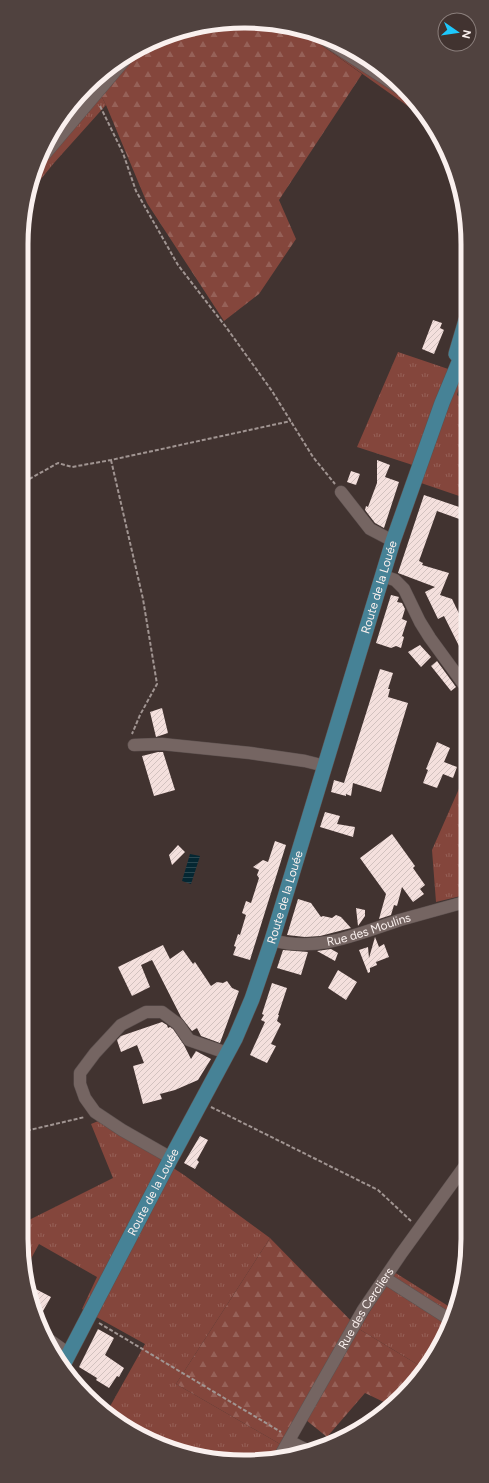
<svg xmlns="http://www.w3.org/2000/svg" width="489" height="1483" font-family="Figtree,sans-serif">
	<style>
		.grass { fill: url(#grass-tufts) }
		.forest { fill: url(#forest-firs) }
		.water { fill: url(#water-rules) }
		.building { fill: url(#building-hatch) }
		.lines { fill: none; stroke-linecap: round; stroke-linejoin: round }
		.minor-casing { stroke: #5e5250; stroke-width: 13 }
		.major-casing { stroke: #5e5250; stroke-width: 16 }
		.path { stroke: #a19592; stroke-width: 2; stroke-dasharray: 4 2; stroke-linecap: butt }
		.minor { stroke: #756562; stroke-width: 12 }
		.major { stroke: #468296; stroke-width: 15 }
		.labels { text-anchor: middle; stroke-width: 4; stroke-linejoin: round; paint-order: stroke }
		.street-label { font-size: 12px; fill: #faf0ee; stroke: #413330 }
		.rim { fill: none; stroke: #faf0ee; stroke-width: 5 }
	</style>
	<defs>
		<pattern id="grass-tufts" width="24" height="20" patternUnits="userSpaceOnUse"><rect width="24" height="20" fill="#84463c"/><path d="M3 7l-1-3M5 7V3M7 7l1-3M15 17l-1-3M17 17v-4M19 17l1-3" fill="none" stroke="#966158"/></pattern>
		<pattern id="forest-firs" width="22" height="20" patternUnits="userSpaceOnUse"><rect width="22" height="20" fill="#84463c"/><path d="M5 1l3.5 6h-7zM16 11l3.5 6h-7z" fill="#966158"/></pattern>
		<pattern id="water-rules" width="6" height="5" patternUnits="userSpaceOnUse"><rect width="6" height="5" fill="#052732"/><path d="M0 2.5h6" fill="none" stroke="#2a4750"/></pattern>
		<pattern id="building-hatch" width="6" height="6" patternUnits="userSpaceOnUse"><rect width="6" height="6" fill="#f4e0dd"/><path d="M-1 1l2-2M0 6l6-6M5 7l2-2" fill="none" stroke="#d2c2bf"/></pattern>
	</defs>
	<rect width="100%" height="100%" fill="#413330"/>
	<path class="grass" d="M299,29L356,51L403,87L426,119Z
		M95,84L106,105L54,163L28,195L59,120Z
		M398,352L463,374L457,395L466,402L465,498L421,483L425,469L357,447Z
		M465,775V895L436,902L432,850Z
		M108,1117L167,1149L161,1160L184,1175L270,1238L176,1384L280,1444L273,1456L216,1460L145,1439L108,1410L145,1344L82,1309L97,1277L39,1244L27,1266L21,1238V1224L113,1178L91,1124Z
		M394,1272L453,1309L430,1362L425,1369L359,1329Z"/>
	<path class="forest" d="M201,25H288L299,29L362,74L279,200L296,239L259,294L224,321L147,203L106,105L95,84L121,59Z
		M270,1238L359,1329L425,1369L390,1405L365,1393L327,1437L306,1420L280,1444L176,1384Z"/>
	<path class="water" d="M190,854L200,856L191,884L182,881Z"/>
	<path class="building" d="M433,320L442,323L440,328L444,330L434,354L422,349Z
		M377,460L390,465L385,477L399,482L384,528L375,523L365,510L366,506L368,507L377,483Z
		M351,471L360,474L356,485L347,482Z
		M424,495L465,509L462,520L437,511L419,561L423,563L422,565L449,573L440,595L452,599L465,626V643L459,646L444,616L438,619L425,592L435,587L398,573Z
		M391,595L399,597L397,602L402,603L405,609L402,619L407,621L402,636L404,637L401,648L396,646L391,648L376,643Z
		M420,645L431,657L421,667L408,652Z
		M437,661L456,687L451,691L431,666Z
		M380,669L393,673L388,689H390L388,697L408,703L381,792L353,783L351,796L346,794V796L331,792L334,780L344,783Z
		M162,708L168,733L156,737L150,712Z
		M437,742L450,748L444,762L457,767L453,778L443,774L437,788L423,783L428,770L426,769Z
		M158,752H163L175,790L154,796L142,756Z
		M325,812L340,816L337,824L355,827L353,837L320,827Z
		M392,834L415,866L413,868L425,885L420,889L424,894L413,902L402,887L397,906L394,905L391,915L379,919L386,894L360,858Z
		M275,841L286,845L250,960L233,955L236,947L234,946L238,934L240,935L246,915L242,913L246,901L251,903L259,878L257,875L259,870L253,867L263,860L268,862Z
		M178,845L185,852L172,865L169,855Z
		M298,899L311,903L321,917L323,916L332,918L336,915L341,917L351,928L320,936L305,937L287,935Z
		M356,908L365,910V916L358,926Z
		M375,937L379,947L384,944L389,957L376,962L377,965L370,968V972L368,973L359,950L368,947L369,958Z
		M163,945L170,959L183,950L193,964L195,962L211,986L217,982L223,983L227,981L232,988L239,991L220,1043L201,1036L197,1028L192,1031L181,1017L152,960L141,965L150,987L132,996L118,967Z
		M331,949L338,953L335,961L317,951Z
		M283,950L308,952L301,975L277,968Z
		M338,970L357,982L346,1000L328,988Z
		M272,983L287,988L278,1015H279L277,1021L281,1024L271,1044L276,1046L267,1063L250,1055L265,1022L261,1020L264,1015L262,1014Z
		M162,1022L167,1025L168,1028L170,1027L173,1029L184,1045L191,1059L196,1051L211,1059L198,1080L175,1090L160,1094L162,1099L143,1104L133,1066L144,1063L137,1045L121,1052L117,1040L121,1036Z
		M200,1136L208,1140L197,1160L199,1162L195,1169L184,1163Z
		M30,1286L51,1297L43,1311L35,1307Z
		M98,1329L114,1338L105,1355L124,1368L119,1377L117,1376L109,1388L96,1380L97,1378L79,1367Z"/>
	<g class="lines">
		<defs>
			<g id="minor">
				<path d="M324,39L407,93"/>
				<path d="M45,154L129,55"/>
				<path d="M341,492L370,529L393,541"/>
				<path d="M383,576L395,580L404,589L420,622L430,638L465,686"/>
				<path d="M134,745L162,744L250,753L305,761L325,766"/>
				<path id="s1" d="M272,940C317,953 357,934 400,920C421,914 443,908 465,902"/>
				<path d="M171,1158L122,1130L95,1112L85,1098L80,1084V1073L95,1053L121,1025L146,1012H162L178,1024L189,1040L227,1053"/>
				<path d="M385,1278L449,1319"/>
				<path d="M48,1339L69,1354"/>
				<path d="M289,1441L309,1451"/>
				<path id="s2" d="M280,1456L363,1310L401,1254L464,1167"/>
			</g>
			<g id="major">
				<path d="M456,354L466,320"/>
				<path id="s3" d="M63,1365L171,1158L235,1039L252,999L272,940L393,541L442,403L466,345"/>
			</g>
		</defs>
		<use href="#minor" class="minor-casing"/>
		<use href="#major" class="major-casing"/>
		<path class="path" d="M100,106L123,153L136,191L178,265L226,327L272,391L313,457L335,484
			M111,460L143,599L157,684L140,715L132,734
			M24,482L58,463L72,467L111,460L291,421
			M211,1107L378,1190L411,1221
			M21,1132L85,1117
			M99,1323L281,1432"/>
		<use href="#minor" class="minor"/>
		<use href="#major" class="major"/>
	</g>
	<g class="labels">
		<g class="street-label">
			<text dy="4" stroke="none"><textPath href="#s3" startOffset="843">Route de la Louée</textPath></text>
			<text dy="4" stroke="none"><textPath href="#s3" startOffset="519">Route de la Louée</textPath></text>
			<text dy="4" stroke="none"><textPath href="#s1" startOffset="99">Rue des Moulins</textPath></text>
			<text dy="4" stroke="none"><textPath href="#s3" startOffset="195">Route de la Louée</textPath></text>
			<text dy="4" stroke="none"><textPath href="#s2" startOffset="171">Rue des Cercliers</textPath></text>
		</g>
	</g>
	<path d="M0 0H489V1483H0ZM244 28H245A216 216 0 0 1 461 244V1239A216 216 0 0 1 245 1455H244A216 216 0 0 1 28 1239V244A216 216 0 0 1 244 28Z" fill="#50423f" fill-rule="evenodd"/>
	<path class="rim" d="M244 28H245A216 216 0 0 1 461 244V1239A216 216 0 0 1 245 1455H244A216 216 0 0 1 28 1239V244A216 216 0 0 1 244 28Z"/>
	<g transform="translate(457 32) rotate(103)"><circle r="19" fill="#413330" stroke="#8b7f7c"/>
	<path d="M0-3L7 15L0 10L-7 15Z" fill="#1ec9fd"/>
	<text y="-6" font-size="11" font-weight="bold" text-anchor="middle" fill="#faf0ee">N</text>
	</g>
</svg>
